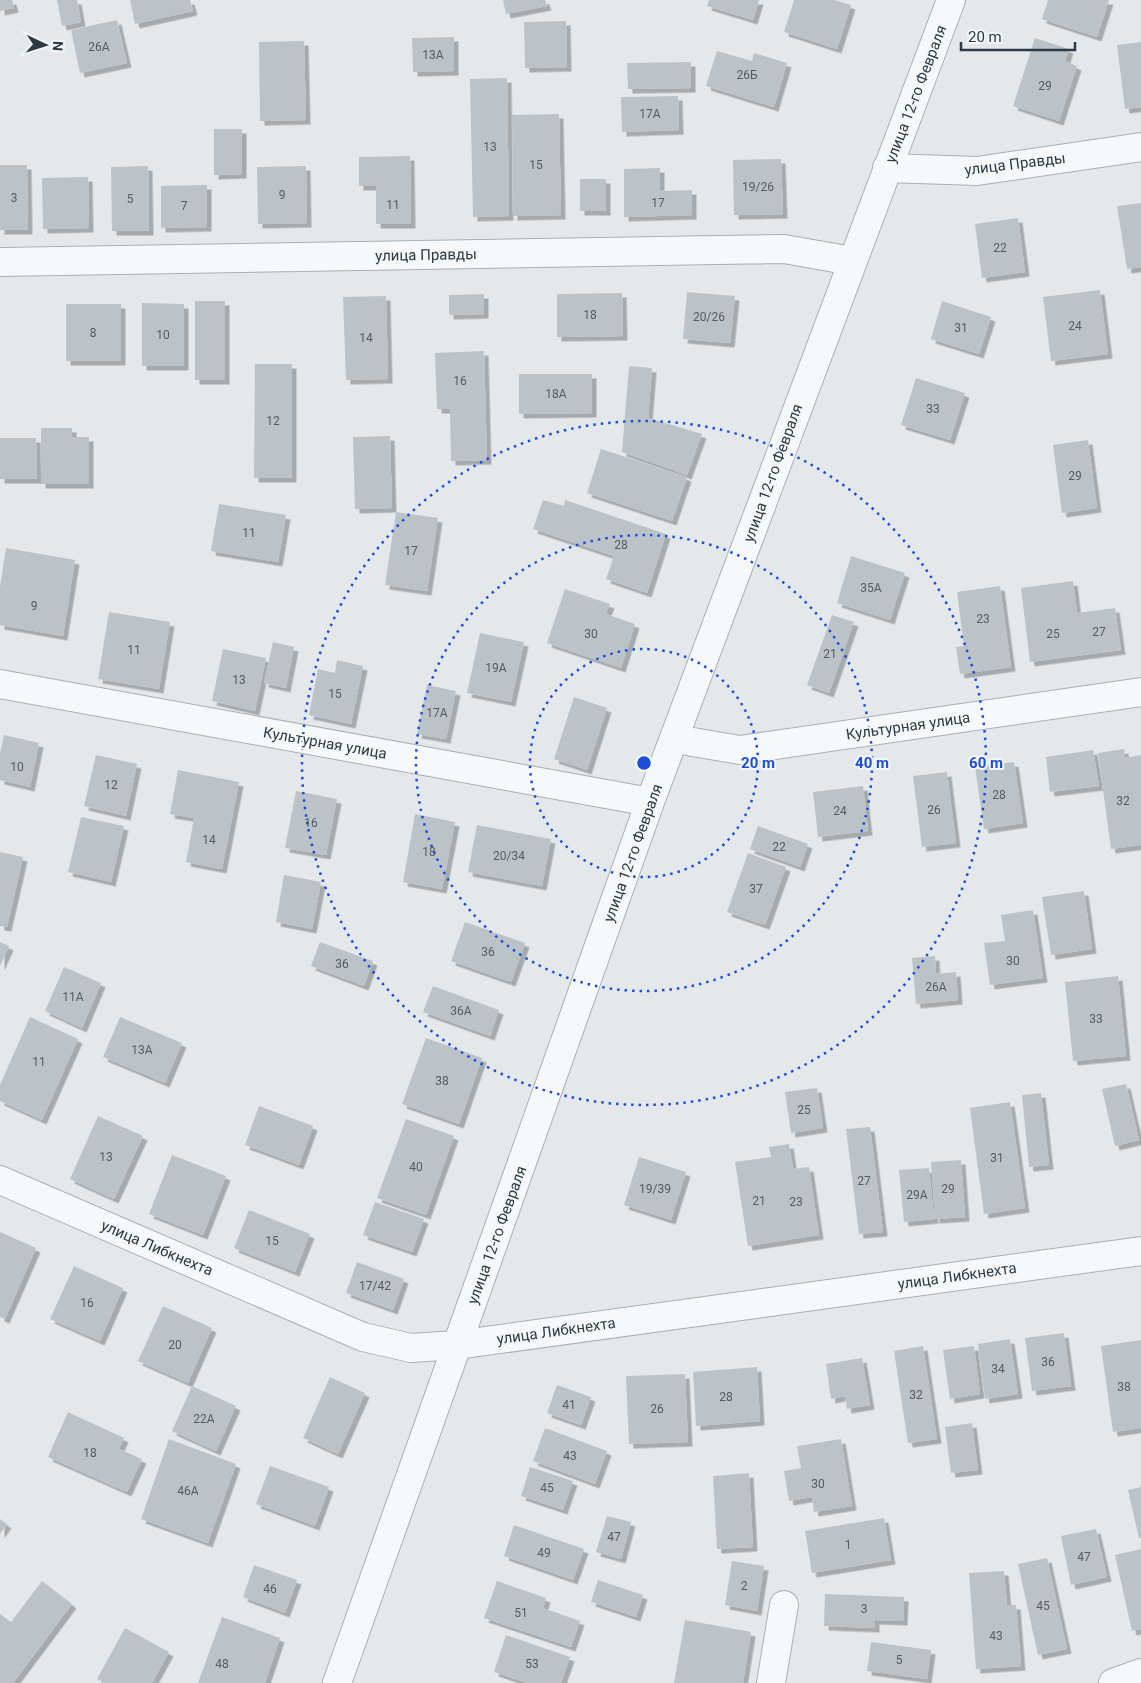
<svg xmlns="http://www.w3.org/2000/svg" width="1141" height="1683" font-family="Roboto,sans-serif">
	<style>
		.building { fill: #bcc3c8; filter: url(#shadow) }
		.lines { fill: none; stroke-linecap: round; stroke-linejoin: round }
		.minor-casing { stroke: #a9b0b5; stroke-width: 30 }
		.minor { stroke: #f7f8fa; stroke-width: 28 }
		.ring { fill: none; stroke: #1d4ed8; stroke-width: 2.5; stroke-dasharray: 2.5 5 }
		.labels { text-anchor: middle; stroke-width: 4; stroke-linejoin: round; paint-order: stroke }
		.number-label { font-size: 12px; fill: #515c64 }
		.street-label { font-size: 15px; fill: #2d3943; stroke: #f4f7f8 }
		.centre { fill: #1d4ed8; stroke: #f4f7f8; stroke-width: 2.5 }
		.ring-label { font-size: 15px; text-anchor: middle; font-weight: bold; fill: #1d4ed8; stroke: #f4f7f8; stroke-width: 4; stroke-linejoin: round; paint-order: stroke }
	</style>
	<defs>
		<filter id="shadow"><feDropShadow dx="4.5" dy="4.5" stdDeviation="0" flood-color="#0004"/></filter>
	</defs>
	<rect width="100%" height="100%" fill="#e4e8eb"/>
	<path class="building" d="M0,0H12L14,8L0,11Z
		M57,0H77L81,22L62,26Z
		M130,0H190L193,11L135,24Z
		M503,0H545L547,6L506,14Z
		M709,0H759L753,20L707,6Z
		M794,0H834L851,5L837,49L784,32Z
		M1048,0H1109L1097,37L1042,19Z
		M117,20L127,63L80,73L71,30Z
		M566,21L567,67L525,68L524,22Z
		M454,37V71L413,72L412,38Z
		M1035,38L1069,49L1065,61L1077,66L1059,121L1013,106Z
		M304,41L306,120L260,121L259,42Z
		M1141,42V107L1125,109L1117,45Z
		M717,51L752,61L754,53L787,63L774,107L706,86Z
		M691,62V88L628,89L627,63Z
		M507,78L509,216L473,217L470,79Z
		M678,96L679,130L622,132L621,97Z
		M559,114L561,215L513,216L512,115Z
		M214,129H242V174L214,175Z
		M410,156L411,224H376V186H359V157Z
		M781,159L783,214L734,215L733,160Z
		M0,165H27L28,230H0Z
		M148,166L149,231H112L111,167Z
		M306,166L307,223L258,224L257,167Z
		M660,168V191L692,190V215L624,217V169Z
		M88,177L89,228L43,229L42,178Z
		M580,179H606V211H580Z
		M207,185V227L161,228V186Z
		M1141,203V267L1127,269L1117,206Z
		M1018,218L1025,272L982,278L975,224Z
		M1100,290L1108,354L1051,361L1043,297Z
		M687,292L735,296L730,343L683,339Z
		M622,293L623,336L557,337V294Z
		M484,294V314L449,315V295Z
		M386,296L388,379L346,380L343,297Z
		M195,301H225V380H195Z
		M942,301L991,317L979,354L931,339Z
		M142,303L184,304V366H142Z
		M66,304H121V361H66Z
		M484,351L487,460L451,461L450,409H437L435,353Z
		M255,364H292V478H254Z
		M629,366L652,368L648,418L702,434L687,475L622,452Z
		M519,374H592V413L519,414Z
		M916,378L965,393L950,440L901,425Z
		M41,428H72V437H89V484H41Z
		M390,436L392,508L355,509L353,437Z
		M0,438H36L37,479H0Z
		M1088,440L1097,508L1062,513L1053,445Z
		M601,449L687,477L672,521L587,493Z
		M543,500L564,506L565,500L666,534L647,593L606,579L614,556L533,529Z
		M219,504L286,515L278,562L211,551Z
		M396,512L438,518L427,591L385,585Z
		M6,548L75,560L63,636L0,625V587Z
		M851,556L905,573L890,620L837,603Z
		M1073,581L1077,613L1115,608L1121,650L1030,662L1021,588Z
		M1000,586L1011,667L960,674L956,647L964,646L957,592Z
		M565,589L610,604L606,614L635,624L621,668L547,643Z
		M109,612L170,622L159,689L98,679Z
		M832,615L854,622L829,693L807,685Z
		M480,633L524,642L511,702L467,693Z
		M273,642L294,647L286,688L264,683Z
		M223,649L266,658L255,711L212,701Z
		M337,660L363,666L351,724L309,715L318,669L335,673Z
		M427,685L456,691L446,739L417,734Z
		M574,697L607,708L587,770L554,759Z
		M4,735L39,743L30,787L0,780V754Z
		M1124,749L1125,758L1141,755V845L1111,849L1098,753Z
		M1093,750L1099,786L1050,792L1046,757Z
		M96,755L137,764L126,816L84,806Z
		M1014,762L1023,823L984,829L975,767Z
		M178,770L239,782L222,869L186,862L194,818L170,814Z
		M947,772L956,843L922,847L913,776Z
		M863,786L868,831L818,837L813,792Z
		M296,791L337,799L326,855L285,848Z
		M415,814L455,822L442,889L403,882Z
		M81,817L124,826L111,882L68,872Z
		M477,825L551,839L542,886L468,872Z
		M758,826L808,844L800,867L750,849Z
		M0,852L23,857L7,927L0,926Z
		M748,853L786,867L765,925L727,912Z
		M284,875L321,882L312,929L276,922Z
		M1084,891L1092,949L1051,955L1042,897Z
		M1033,910L1043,978L990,985L984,943L1005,941L1001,915Z
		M465,922L525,943L511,982L451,961Z
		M0,942L9,946L0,966Z
		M320,942L373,961L364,986L311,966Z
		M935,956L936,974L956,972L958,1000L916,1004L912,958Z
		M64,967L101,983L82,1028L45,1011Z
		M1118,976L1126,1056L1073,1061L1065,982Z
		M433,986L499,1010L490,1036L423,1012Z
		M30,1017L78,1039L42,1120L0,1101V1085Z
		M120,1017L182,1043L165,1083L103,1057Z
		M426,1038L482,1058L459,1124L402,1104Z
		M1126,1084L1139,1140L1115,1146L1102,1089Z
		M817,1088L823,1128L791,1133L785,1092Z
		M1041,1093L1049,1165L1029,1167L1022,1095Z
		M1010,1102L1025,1208L984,1214L970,1108Z
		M259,1106L313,1126L299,1165L245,1145Z
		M98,1116L143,1136L114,1199L70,1179Z
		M406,1119L454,1136L426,1215L377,1198Z
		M870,1127L883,1232L859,1234L846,1129Z
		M789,1144L793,1169L809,1167L819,1235L748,1246L735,1162L771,1157L769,1147Z
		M172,1155L226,1176L203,1235L149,1214Z
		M639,1157L686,1172L671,1220L624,1205Z
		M961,1160L965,1217L935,1219L931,1162Z
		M929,1168L934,1219L904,1222L899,1170Z
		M375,1202L424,1219L412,1252L363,1235Z
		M249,1210L310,1234L295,1272L234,1248Z
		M0,1232L36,1248L5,1319L0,1317Z
		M357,1262L404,1279L393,1310L346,1293Z
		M74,1266L123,1288L100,1341L50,1319Z
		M163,1306L212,1328L188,1383L138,1361Z
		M1064,1333L1071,1386L1032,1391L1025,1338Z
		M1010,1339L1018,1394L985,1399L978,1344Z
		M1141,1340V1428L1113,1432L1101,1346Z
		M923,1346L937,1439L908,1443L894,1351Z
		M974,1346L980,1394L950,1399L943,1350Z
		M862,1358L870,1405L847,1409L845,1396L831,1399L826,1364Z
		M757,1367L760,1421L696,1426L693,1372Z
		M685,1374L688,1442L629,1444L626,1376Z
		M330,1377L365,1393L338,1454L303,1438Z
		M557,1385L591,1397L581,1425L547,1413Z
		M192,1386L236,1406L216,1451L172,1431Z
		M68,1412L124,1438L119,1449L142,1459L127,1492L48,1457Z
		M972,1423L978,1470L951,1473L945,1427Z
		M545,1428L607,1451L595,1484L533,1461Z
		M169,1439L236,1464L208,1543L141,1519Z
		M841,1439L852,1506L814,1512L812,1497L789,1501L784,1471L801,1468L797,1446Z
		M270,1466L329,1487L315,1526L256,1504Z
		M530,1467L573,1481L563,1510L521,1496Z
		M749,1473L753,1547L717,1549L713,1476Z
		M1141,1487V1538H1139L1128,1490Z
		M607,1516L631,1522L621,1559L596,1552Z
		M884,1518L891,1560L812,1573L805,1531Z
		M0,1519L7,1524L0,1534Z
		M514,1525L584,1549L573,1580L504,1556Z
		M1096,1529L1107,1577L1071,1585L1061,1536Z
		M1141,1549V1629L1132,1631L1115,1555Z
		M1047,1558L1067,1649L1038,1655L1018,1564Z
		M732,1561L764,1566L757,1611L725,1605Z
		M254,1565L297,1580L285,1613L243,1597Z
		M1004,1571L1007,1605H1016L1021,1666L976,1669L969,1573Z
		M598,1580L643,1595L636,1617L591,1602Z
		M42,1581L72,1604L13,1683H0V1614L11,1622Z
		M497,1581L546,1598L543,1608L580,1621L571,1647L484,1618Z
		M825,1594L904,1597L903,1621L875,1620V1628L824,1626Z
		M222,1617L280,1638L265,1683H198Z
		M685,1620L751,1632L743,1683H674Z
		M125,1628L169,1652L152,1683H105L97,1679Z
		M506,1635L570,1657L561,1683H527L494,1672Z
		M871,1642L931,1650L927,1679L867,1671Z"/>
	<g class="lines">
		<defs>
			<path id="minor" d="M887,168L977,171L1141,147
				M0,262L784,249L852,261
				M0,684L650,802
				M675,739L740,750L1141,692
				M0,1180L363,1337L411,1348L457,1345L1141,1251
				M337,1683L650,802L951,0
				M771,1683L784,1605
				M1113,1683L1141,1673"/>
		</defs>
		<use href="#minor" class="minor-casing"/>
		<use href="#minor" class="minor"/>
	</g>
	<g class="ring">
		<circle cx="644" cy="763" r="114"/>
		<circle cx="644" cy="763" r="228"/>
		<circle cx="644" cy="763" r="342"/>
	</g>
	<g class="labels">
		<g class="number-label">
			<text x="99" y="51">26А</text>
			<text x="433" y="59">13А</text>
			<text x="747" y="79">26Б</text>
			<text x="1045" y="90">29</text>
			<text x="650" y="118">17А</text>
			<text x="490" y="151">13</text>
			<text x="536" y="169">15</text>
			<text x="758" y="191">19/26</text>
			<text x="282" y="199">9</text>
			<text x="14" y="202">3</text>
			<text x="130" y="203">5</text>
			<text x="658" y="207">17</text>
			<text x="393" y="209">11</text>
			<text x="184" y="210">7</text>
			<text x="1000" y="252">22</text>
			<text x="590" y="319">18</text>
			<text x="709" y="321">20/26</text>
			<text x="1075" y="330">24</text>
			<text x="961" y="332">31</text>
			<text x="93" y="337">8</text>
			<text x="163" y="339">10</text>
			<text x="366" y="342">14</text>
			<text x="460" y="385">16</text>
			<text x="556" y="398">18А</text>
			<text x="933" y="413">33</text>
			<text x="273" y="425">12</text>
			<text x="1075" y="480">29</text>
			<text x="249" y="537">11</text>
			<text x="621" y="549">28</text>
			<text x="411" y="555">17</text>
			<text x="871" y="592">35А</text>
			<text x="34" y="610">9</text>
			<text x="983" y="623">23</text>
			<text x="1099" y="636">27</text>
			<text x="591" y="638">30</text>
			<text x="1053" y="638">25</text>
			<text x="134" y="654">11</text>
			<text x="830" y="658">21</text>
			<text x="496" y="672">19А</text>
			<text x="239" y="684">13</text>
			<text x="335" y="698">15</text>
			<text x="437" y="717">17А</text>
			<text x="17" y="771">10</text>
			<text x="111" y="789">12</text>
			<text x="999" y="799">28</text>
			<text x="1123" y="805">32</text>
			<text x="934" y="814">26</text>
			<text x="840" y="815">24</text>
			<text x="311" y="827">16</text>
			<text x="209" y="844">14</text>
			<text x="779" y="851">22</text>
			<text x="429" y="856">18</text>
			<text x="509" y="860">20/34</text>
			<text x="756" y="893">37</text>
			<text x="488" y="956">36</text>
			<text x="1013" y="965">30</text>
			<text x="342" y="968">36</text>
			<text x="936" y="991">26А</text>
			<text x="73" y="1001">11А</text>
			<text x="461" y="1015">36А</text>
			<text x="1096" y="1023">33</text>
			<text x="142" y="1054">13А</text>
			<text x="39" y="1066">11</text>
			<text x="442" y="1085">38</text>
			<text x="804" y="1114">25</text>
			<text x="106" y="1161">13</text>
			<text x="997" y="1162">31</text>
			<text x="416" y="1171">40</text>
			<text x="864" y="1185">27</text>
			<text x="655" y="1193">19/39</text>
			<text x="948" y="1193">29</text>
			<text x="917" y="1199">29А</text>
			<text x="759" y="1205">21</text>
			<text x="796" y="1206">23</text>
			<text x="272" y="1245">15</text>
			<text x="375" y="1290">17/42</text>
			<text x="87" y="1307">16</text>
			<text x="175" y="1349">20</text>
			<text x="1048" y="1366">36</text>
			<text x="998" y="1373">34</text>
			<text x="1124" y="1391">38</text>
			<text x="916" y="1399">32</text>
			<text x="726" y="1401">28</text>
			<text x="569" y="1409">41</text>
			<text x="657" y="1413">26</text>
			<text x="204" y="1423">22А</text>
			<text x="90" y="1457">18</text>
			<text x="570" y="1460">43</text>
			<text x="818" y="1488">30</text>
			<text x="547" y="1492">45</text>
			<text x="188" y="1495">46А</text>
			<text x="614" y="1541">47</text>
			<text x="848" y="1549">1</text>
			<text x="544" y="1557">49</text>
			<text x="1084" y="1561">47</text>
			<text x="744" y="1590">2</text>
			<text x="270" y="1593">46</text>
			<text x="1043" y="1610">45</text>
			<text x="864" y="1613">3</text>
			<text x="521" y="1617">51</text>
			<text x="996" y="1640">43</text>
			<text x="899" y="1664">5</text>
			<text x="222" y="1668">48</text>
			<text x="532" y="1668">53</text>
		</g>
		<g class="street-label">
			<text transform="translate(916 94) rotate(-69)" y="5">улица 12-го Февраля</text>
			<text transform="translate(1015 164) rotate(-7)" y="5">улица Правды</text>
			<text transform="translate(426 255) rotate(-1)" y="5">улица Правды</text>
			<text transform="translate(773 473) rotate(-70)" y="5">улица 12-го Февраля</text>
			<text transform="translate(908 726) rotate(-8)" y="5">Культурная улица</text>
			<text transform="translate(325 743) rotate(10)" y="5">Культурная улица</text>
			<text transform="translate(633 853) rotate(-70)" y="5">улица 12-го Февраля</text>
			<text transform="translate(497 1235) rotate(-70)" y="5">улица 12-го Февраля</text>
			<text transform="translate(157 1248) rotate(23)" y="5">улица Либкнехта</text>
			<text transform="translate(957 1276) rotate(-8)" y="5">улица Либкнехта</text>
			<text transform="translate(556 1331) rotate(-8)" y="5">улица Либкнехта</text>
		</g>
	</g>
	<circle cx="644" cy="763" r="8" class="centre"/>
	<g class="ring-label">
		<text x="758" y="768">20 m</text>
		<text x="872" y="768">40 m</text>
		<text x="986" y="768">60 m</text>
	</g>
	<g transform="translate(45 45) rotate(94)" stroke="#f4f7f8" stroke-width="4" paint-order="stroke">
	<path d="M0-4L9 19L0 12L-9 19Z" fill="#2d3943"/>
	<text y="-8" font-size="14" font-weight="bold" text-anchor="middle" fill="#2d3943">N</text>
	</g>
	<path d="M961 42v8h114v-8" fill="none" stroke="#2d3943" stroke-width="2.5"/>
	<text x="968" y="42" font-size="15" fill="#2d3943" stroke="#f4f7f8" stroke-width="4" paint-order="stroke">20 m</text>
</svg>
